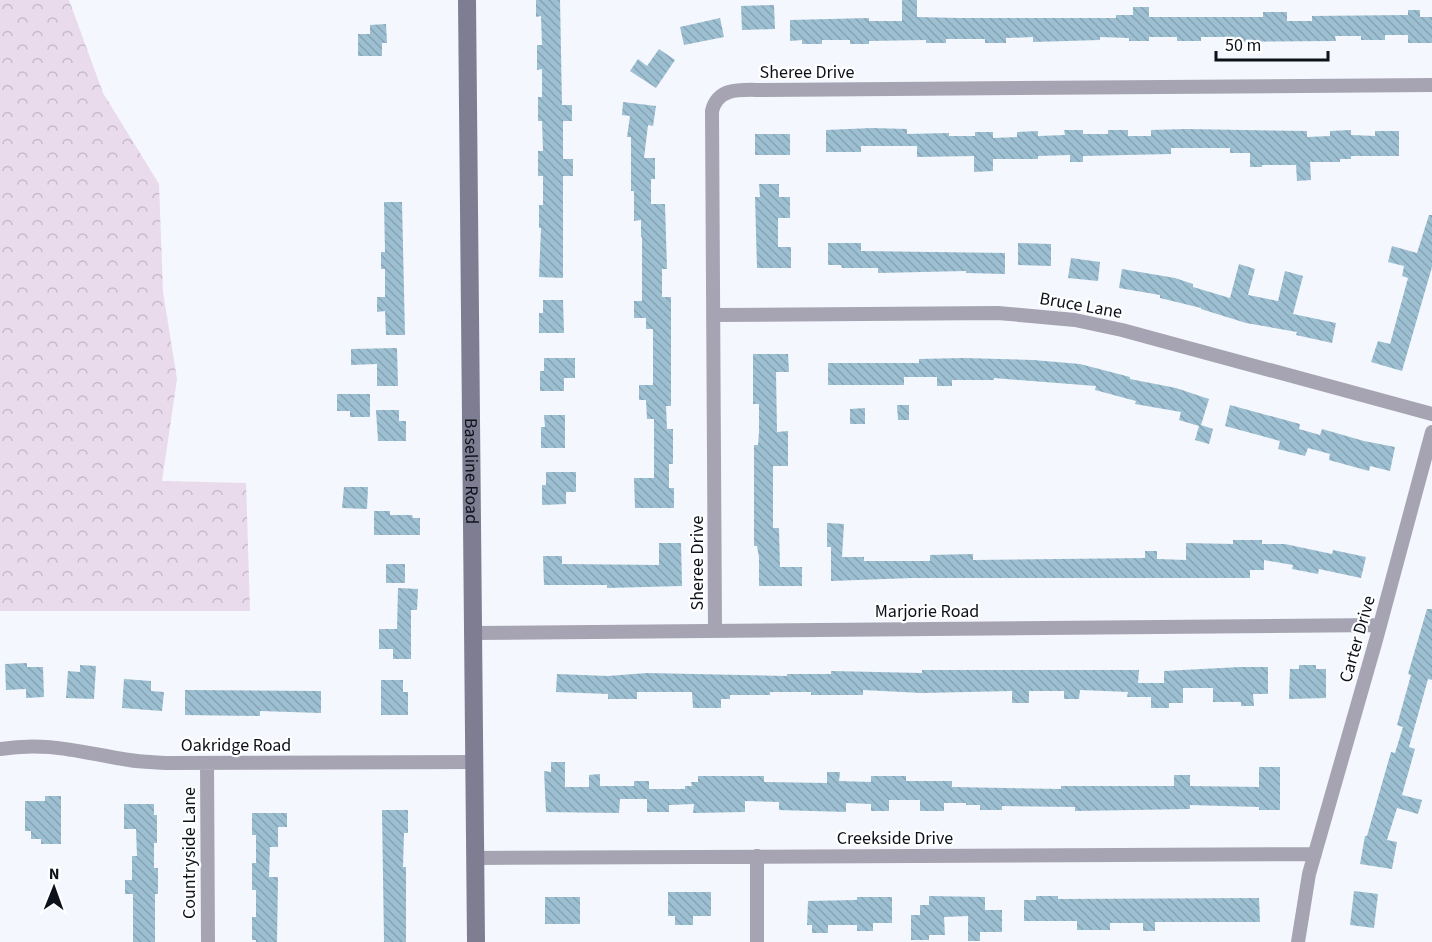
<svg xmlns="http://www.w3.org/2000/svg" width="1432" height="942" font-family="'Source Sans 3',sans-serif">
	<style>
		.forest { fill: url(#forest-crowns) }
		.building { fill: url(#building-back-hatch) }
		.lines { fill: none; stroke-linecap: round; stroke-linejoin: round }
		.street { stroke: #a6a4b2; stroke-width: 14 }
		.secondary { stroke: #7f7d91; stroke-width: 18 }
		.labels { text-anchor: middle; stroke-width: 4.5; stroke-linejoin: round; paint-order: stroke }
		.street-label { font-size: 18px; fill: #0c111a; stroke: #fff }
	</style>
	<defs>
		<pattern id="forest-crowns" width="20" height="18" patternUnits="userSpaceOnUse" patternTransform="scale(1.5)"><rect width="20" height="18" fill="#e9daec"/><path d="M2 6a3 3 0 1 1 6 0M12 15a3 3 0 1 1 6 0" fill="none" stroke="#c7baca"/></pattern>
		<pattern id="building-back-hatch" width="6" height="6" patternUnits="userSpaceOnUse" patternTransform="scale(1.5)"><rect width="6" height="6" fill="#9dbfd2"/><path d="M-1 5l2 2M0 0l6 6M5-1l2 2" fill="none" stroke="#86a3b4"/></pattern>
	</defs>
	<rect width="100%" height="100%" fill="#f4f7fd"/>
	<path class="forest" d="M0,0H69L103,93L159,184L163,292L177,379L162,481L246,483L250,611H0Z"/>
	<path class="building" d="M536,0H560L562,105H572V121H563V159H573V176H563V278L539,277L541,228H539V205H543V176H538V151H543L542,121H538V97H542V69L537,70V45H542L541,16L536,17Z
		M902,0H917V17L959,18H1116V15H1133V7H1149V17H1263V12H1287V21H1312V16L1408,15V10H1420V17H1432V43H1408V35H1385V40H1361V36H1335L1336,41L1226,42V37H1201V41H1177V37H1149V41H1129V38L1100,37V40L1033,42V37L1006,38V43H985V39H946V43H926V40L869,41V44H850V40H822V44H802V40L790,41V20L869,18V21H902Z
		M774,5L775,29L742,30L741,6Z
		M720,18L724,37L684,45L680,27Z
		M386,24L387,43H382V56H358V34H370V25Z
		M659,49L675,60L656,88L630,71L638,59L647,66Z
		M623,102L656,106L653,126L648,125L644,158H655V179H651V204H665L667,269H662V297H671V406H666L667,429H673V464H669V488H674V508H635L634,478H654V419H647L646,400H639V385H653V329H646V318H634V301H642V237H641V220L634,221V191H631V137H627L630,116L622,115Z
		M872,128L907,129V134L949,133V136H975V132H993V138L1017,137V132L1038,131V136L1065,135L1064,130H1083V134H1108V130H1128V136H1151V130L1186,129L1307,131V137L1330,136V131L1351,130V135L1375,136V131H1399V156H1351V159H1340V162H1310L1311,180L1297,181L1296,165H1262V167H1250V153H1230V148H1171V154L1083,156V162H1070V155L1038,156V159H993V171L974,172V156L917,157V146H861V152H826V130Z
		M755,134H790V155H755Z
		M759,184H779V197H790V218H778V247H791V268H757L755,197H760Z
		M384,202H402L405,335H386L385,311L377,312V297H385V269H381V252H385Z
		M1429,215H1432V267L1402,371L1371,362L1378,341L1390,344L1408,278L1402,276L1404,266L1388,262L1392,246L1417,253Z
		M828,243H861V251L1005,253V274L966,273V271L878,273V268H842L841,265H828Z
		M1018,243L1051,244V266L1018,265Z
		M1071,258L1100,262L1098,281L1068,278Z
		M1239,264L1255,269L1248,295L1278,301L1285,271L1303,276L1293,314L1336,323L1332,343L1296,335L1297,332L1246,323L1201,309V308L1160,298V295L1119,288L1122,269L1175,278L1193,284V287L1230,298Z
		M543,300H563L564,333H539V313H543Z
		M397,348L398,386H377V364L351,365V349Z
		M753,354H788L789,372H776L777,432L788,431V466H773V528H779L780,567H802V586H759V557L757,546H754V445H758L759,432V404H753Z
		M544,358H575V378H564V391H540V371H544Z
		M963,358L1033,360L1080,364L1130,377V379L1176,388L1209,399L1201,425L1213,429L1209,444L1195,440L1199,426L1179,420L1181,412L1135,404L1136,401L1095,390L1096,386L994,378V380H952V386H937V377H904V385H828V363H919V359Z
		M337,394H370V417H350V411H337Z
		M897,405H909V420H898Z
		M1230,405L1300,424L1299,429L1320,435L1322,429L1364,441L1395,447L1390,471L1370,466L1369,471L1329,460L1330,454L1308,448L1305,456L1278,449L1280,441L1225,426Z
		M865,408V424H850V409Z
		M376,410H399V421H406V441H378Z
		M544,415H565V448H541V427H545Z
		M546,472H576V492H566V504L542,505V485H546Z
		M344,487H368L367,509L342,508Z
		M374,511H390V515H412L413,518H420V535H374Z
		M827,523L844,524L842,557H864V561H930V555L973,554V560L1145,558V551H1157V559L1186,560V543L1233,544V540H1262V544H1285L1332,554L1333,550L1366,557L1361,578L1319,569L1318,574L1292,569L1293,565L1264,560V570H1250V578H912L831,581V547H827Z
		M659,543H681L682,586L607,588V585H544L543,556H562V564L659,565Z
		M386,564H405V583H386Z
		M398,588L418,589L417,610H411V659H393V649H379V629H397Z
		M1427,609H1432V680L1428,679L1409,747L1415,749L1402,795L1422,800L1418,814L1397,808L1387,840L1397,842L1392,869L1360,864L1365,836H1367L1391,752L1395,753L1403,727L1397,725L1411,675L1408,674Z
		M27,663V667H43L44,697L26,698V689L6,690L5,664Z
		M80,665L96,666L94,699L66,698L68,671L80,672Z
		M1299,665H1316V669H1326V698L1289,699L1290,669H1299Z
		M1240,667H1268V694H1253L1254,706H1241V702H1213V688H1183V703H1169V708H1151V697H1127L1128,692L1105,691L1080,690L1079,699H1064V691H1029V703H1012V691L922,693L863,690V695H811V692H770V695H730V699H721V708H693L692,692H637V699H608V694L556,692L557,674L608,676L647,673L787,676V674H831V671L922,673V670H1139L1138,683H1164V671Z
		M124,679L151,681V691L164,692L162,711L122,708Z
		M381,680H403V692H408V715H381Z
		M185,690L321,691V713L260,711V716L185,715Z
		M551,762H565V787H589V775L600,774V786H634V781H649V789H685V786H692L691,782H698V776H764V782L827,783V772H840L839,781L871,782V776H906V781H952V787L1061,789V786H1174V775H1190V786L1259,787V767H1280V810H1259V807L1190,805V809L1075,811V807L1002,806V810H980V805H966V803H944V811H920V800H889V811H871V804L846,803V812L779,810V802L745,801V812L693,813L694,804L669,805V812H647V799H620L619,813L546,812L544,771L551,772Z
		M45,796H61V844H41V839H31V831H25V801H45Z
		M124,804H154V815H157V843H154V868H158V894H155V942H133V894H125V880H132V856H137L136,829H124Z
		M382,810H408V833H404L403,867H406V942H384Z
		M252,813H287V827H278V847H270L269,877H278L277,942H256V940H252V917H256V890H252V863H256V835H252Z
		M1354,891L1378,894L1374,928L1350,925Z
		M668,892H711V916H693V925H675V916H668Z
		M929,896L985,897V910H1002V932H980V941H968V916L944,917L945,935H929V940H911V915H920V905H929Z
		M1036,896H1058V899L1259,898L1260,922H1155V931H1143V923H1110V930H1077V921H1024V900H1036Z
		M545,897H580V924H545Z
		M857,897H892V923H873V931H857V925H828V933H812V925H807L808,901L857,900Z"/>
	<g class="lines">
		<path class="street" d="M713,315L998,313L1075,320L1122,330L1432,414
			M715,630L712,111C718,86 743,90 764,90L1432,85
			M474,633L1380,625
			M0,749C49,741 82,753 129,760C141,762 154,762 166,763L475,762
			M207,763L208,942
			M476,858L1315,854
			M757,942V856
			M1298,942L1309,874L1376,640L1432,432"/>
		<path class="secondary" id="s1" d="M467,0L476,942"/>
	</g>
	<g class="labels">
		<g class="street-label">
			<text x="807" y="78">Sheree Drive</text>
			<text transform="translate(1081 305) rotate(10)" y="6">Bruce Lane</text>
			<text dy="6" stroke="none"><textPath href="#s1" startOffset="471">Baseline Road</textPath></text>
			<text transform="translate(697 563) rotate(-90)" y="6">Sheree Drive</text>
			<text x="927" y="617">Marjorie Road</text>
			<text transform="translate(1357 639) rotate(-74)" y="6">Carter Drive</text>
			<text x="236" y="751">Oakridge Road</text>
			<text x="895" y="844">Creekside Drive</text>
			<text transform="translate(189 853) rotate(-90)" y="6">Countryside Lane</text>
		</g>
	</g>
	<g transform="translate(54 888) rotate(1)" stroke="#ffffff" stroke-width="4.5" paint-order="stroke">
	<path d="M0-4.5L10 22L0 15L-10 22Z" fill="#0c111a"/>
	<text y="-9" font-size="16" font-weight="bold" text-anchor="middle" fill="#0c111a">N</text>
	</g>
	<path d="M1216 51v9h112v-9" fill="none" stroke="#0c111a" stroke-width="3"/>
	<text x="1225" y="51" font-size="18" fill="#0c111a" stroke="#ffffff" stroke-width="4.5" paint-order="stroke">50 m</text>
</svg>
